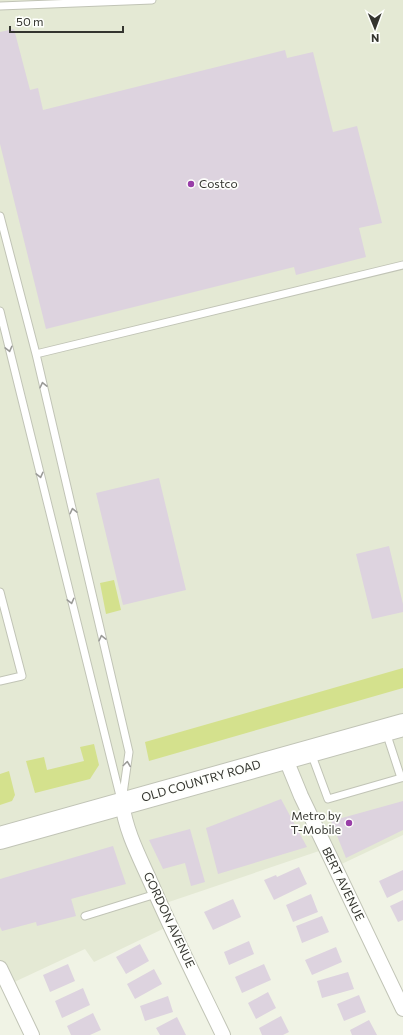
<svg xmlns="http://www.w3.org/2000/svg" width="403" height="1035" font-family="Commissioner,sans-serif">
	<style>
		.built { fill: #e4e9d4 }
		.green { fill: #d4e18d }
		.building { fill: #ddd3df }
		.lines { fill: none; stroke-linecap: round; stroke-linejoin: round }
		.lane-casing { stroke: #c1c4b6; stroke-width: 9 }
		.street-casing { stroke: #c1c4b6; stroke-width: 16 }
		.primary-casing { stroke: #c1c4b6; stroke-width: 24 }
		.lane { stroke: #fff; stroke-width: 7 }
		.street { stroke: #fff; stroke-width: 14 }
		.primary { stroke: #fff; stroke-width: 22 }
		.oneway { stroke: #9a9a97 }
		.poi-dot { fill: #993ea8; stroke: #fefffc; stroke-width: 1.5 }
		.labels { text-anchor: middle; stroke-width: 3.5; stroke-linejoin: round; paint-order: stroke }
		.poi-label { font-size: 12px; fill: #34352f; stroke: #fefffc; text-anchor: start }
		.street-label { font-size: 12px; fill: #34352f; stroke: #fefffc }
	</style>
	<rect width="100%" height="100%" fill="#f0f3e5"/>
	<path class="built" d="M0,0H403V835L331,869L322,850L160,905L169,926L94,962L85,949L10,984L0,969Z"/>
	<path class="green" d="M114,580L121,610L106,614L100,583Z
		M403,668V688L149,761L145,742Z
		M94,744L99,765L90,779L35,793L26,761L44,757L47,770L84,761L80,747Z
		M9,771L15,795L12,801L0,805V774Z"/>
	<path class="building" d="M14,29L30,90L38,88L43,110L285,50L287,58L313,52L333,132L357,126L382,223L359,228L366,257L296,275L294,267L46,329L0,144V32Z
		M159,478L186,590L123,605L96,493Z
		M389,546L403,604V612L372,619L356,554Z
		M281,799L307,847L218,874L206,828Z
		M403,801V830L346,858L331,821Z
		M190,829L205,882L191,886L185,863L163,869L149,840Z
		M113,846L126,884L71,899L70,895L76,916L37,926L36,922L2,931L0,927V879Z
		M299,867L307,884L274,900L264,880L276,875L277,877Z
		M403,870V890L387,898L379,881Z
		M311,894L318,912L293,922L286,905Z
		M233,899L241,917L213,930L204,912Z
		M403,900V920L398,922L390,906Z
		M322,916L329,932L302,943L296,926Z
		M249,941L254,954L229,965L224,952Z
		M140,944L149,961L126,974L116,957Z
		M336,947L342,962L312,975L305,960Z
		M68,964L75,981L50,992L43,975Z
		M264,964L271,980L242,993L235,977Z
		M154,969L162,984L135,999L127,984Z
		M348,972L354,989L322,998L317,981Z
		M83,988L90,1005L62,1018L55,1001Z
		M268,992L276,1008L256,1019L248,1003Z
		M359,995L366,1012L344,1021L337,1004Z
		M168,996L173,1012L145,1021L140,1006Z
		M93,1013L101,1030L90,1035H71L67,1026Z
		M281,1016L289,1032L283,1035H262L259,1028Z
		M177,1017L186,1035H160L156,1028Z
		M369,1020L377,1035H352L350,1030Z"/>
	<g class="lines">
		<defs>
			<path id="lane" d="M0,6L152,0
				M0,216L36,354L129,752L122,801
				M0,311L121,800
				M36,354L403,265
				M0,592L22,676L0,681
				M311,753L328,799L401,778L386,732
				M85,916L156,894"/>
			<path id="street" d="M285,757L301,796L403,1009
				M122,803C126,832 139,856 151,883C173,934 199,985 223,1035
				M0,968L32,1035"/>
			<path id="primary" d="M0,838L403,725"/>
		</defs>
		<use href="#lane" class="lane-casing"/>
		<use href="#street" class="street-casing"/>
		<use href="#primary" class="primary-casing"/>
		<use href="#lane" class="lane"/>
		<use href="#street" class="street"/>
		<use href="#primary" class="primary"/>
	</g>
	<defs><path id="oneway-chevron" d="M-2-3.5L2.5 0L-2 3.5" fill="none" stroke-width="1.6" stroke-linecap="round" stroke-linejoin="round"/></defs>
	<g class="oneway">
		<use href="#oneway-chevron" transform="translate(9 349) rotate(76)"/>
		<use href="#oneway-chevron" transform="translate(43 385) rotate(-103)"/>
		<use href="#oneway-chevron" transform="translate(40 475) rotate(76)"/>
		<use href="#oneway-chevron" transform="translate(73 511) rotate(-103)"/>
		<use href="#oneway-chevron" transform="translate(71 601) rotate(76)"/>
		<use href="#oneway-chevron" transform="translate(102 638) rotate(-103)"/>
		<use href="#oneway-chevron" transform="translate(127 764) rotate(-82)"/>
	</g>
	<g class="poi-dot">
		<circle cx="191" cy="184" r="4"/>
		<circle cx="349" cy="823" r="4"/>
	</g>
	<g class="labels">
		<g class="poi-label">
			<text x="199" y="188">Costco</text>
			<text x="341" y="820" text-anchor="end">Metro by<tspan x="341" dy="14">T-Mobile</tspan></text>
		</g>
		<g class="street-label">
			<text transform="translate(201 781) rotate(-16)" y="4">OLD COUNTRY ROAD</text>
			<text transform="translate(343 884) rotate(64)" y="4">BERT AVENUE</text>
			<text transform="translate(169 920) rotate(65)" y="4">GORDON AVENUE</text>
		</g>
	</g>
	<g transform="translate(375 28) rotate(179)" stroke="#fefffc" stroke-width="3" paint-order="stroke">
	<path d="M0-3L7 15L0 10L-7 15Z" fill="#34352f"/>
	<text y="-6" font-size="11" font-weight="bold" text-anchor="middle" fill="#34352f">N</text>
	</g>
	<path d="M10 26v6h113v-6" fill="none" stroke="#34352f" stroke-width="2"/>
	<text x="16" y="26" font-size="12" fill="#34352f" stroke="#fefffc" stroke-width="3" paint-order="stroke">50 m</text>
</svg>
